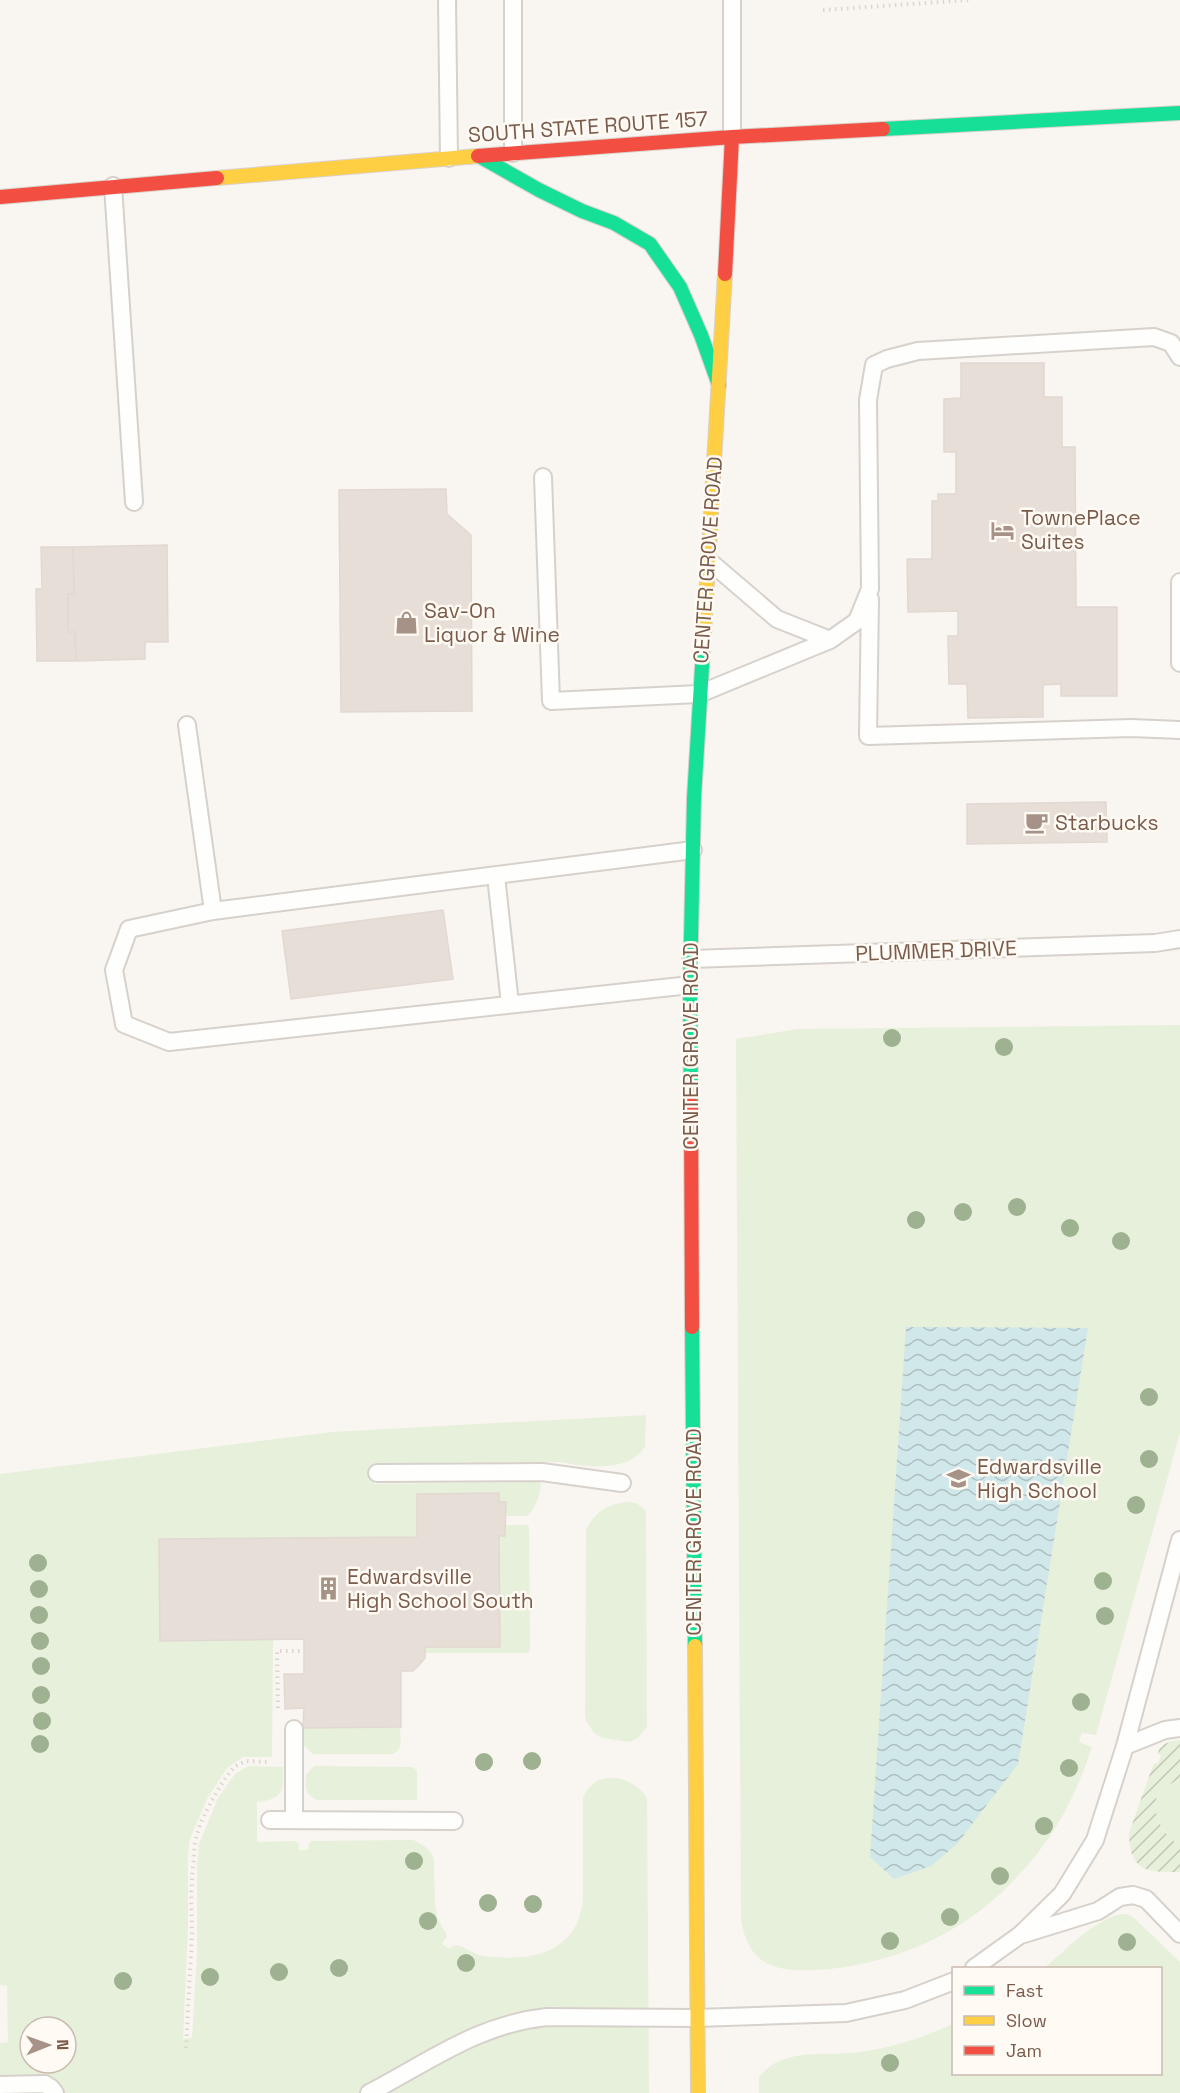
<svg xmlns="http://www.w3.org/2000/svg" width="1180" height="2093" font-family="'Space Grotesk',sans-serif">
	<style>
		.grass { fill: #e7f0db; fill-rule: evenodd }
		.garden { fill: url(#garden-furrows) }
		.water { fill: url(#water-waves) }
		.building { fill: #e6ded7; stroke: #e2d8d2; stroke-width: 1.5 }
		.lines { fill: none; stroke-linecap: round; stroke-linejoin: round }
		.lane-casing { stroke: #d7d1cb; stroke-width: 20 }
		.fast-casing { stroke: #d9d2cb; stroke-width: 16 }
		.slow-casing { stroke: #d9d2cb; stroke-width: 16 }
		.jam-casing { stroke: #d9d2cb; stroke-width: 16 }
		.path { stroke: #dcd5d0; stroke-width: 4; stroke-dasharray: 1.5 4.5; stroke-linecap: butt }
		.lane { stroke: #fefefd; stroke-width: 16 }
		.fast { stroke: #16e098; stroke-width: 14 }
		.slow { stroke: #ffcf43; stroke-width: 14 }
		.jam { stroke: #f24e42; stroke-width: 14 }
		.tree { fill: #9eb190 }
		.labels { text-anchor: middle; stroke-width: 5; stroke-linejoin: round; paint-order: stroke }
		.street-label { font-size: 21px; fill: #7a5c4d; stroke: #fffaf3 }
		.poi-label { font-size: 21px; fill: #7a5c4d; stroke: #fffaf3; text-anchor: start }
	</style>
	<defs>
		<pattern id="garden-furrows" width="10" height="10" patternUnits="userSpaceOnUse" patternTransform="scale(1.5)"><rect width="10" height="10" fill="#e7f0db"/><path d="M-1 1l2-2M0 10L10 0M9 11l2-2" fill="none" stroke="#c0c6b4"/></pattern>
		<pattern id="water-waves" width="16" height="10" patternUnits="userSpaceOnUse" patternTransform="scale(1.5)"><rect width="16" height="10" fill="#d0e8ea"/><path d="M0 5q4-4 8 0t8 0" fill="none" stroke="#aebfc0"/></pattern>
	</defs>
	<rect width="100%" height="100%" fill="#f9f5f0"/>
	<path class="grass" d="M1180,1025V1433L1096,1735L1082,1733L1079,1742L1092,1747C1072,1807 1048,1848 1002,1892C953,1939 884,1966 817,1970C775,1972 749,1966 741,1920L736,1039L798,1029Z
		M646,1415L645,1447C642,1450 639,1455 635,1457C616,1471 581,1466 560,1462L373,1463L374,1484L536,1482L541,1483C541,1493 535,1510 527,1516H505L499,1502V1493L417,1494V1537L273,1639L272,1755L271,1757H243L227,1768L207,1799L190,1839L188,1854V1930L183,2039L192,2038L197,1953V1866L199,1844L218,1798L235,1774L248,1766L283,1767C284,1792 283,1799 257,1802V1842L295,1841L299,1844V1850H308L309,1843L312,1841L413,1840C422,1844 431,1849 434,1859L435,1906L438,1919L447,1936L442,1944L450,1949L454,1945C464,1945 473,1955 484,1956C530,1962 577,1954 583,1900V1798C595,1767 632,1775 647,1798L649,2093H0V2043L8,2042L7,1986L0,1985V1474L332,1432ZM30,2027H66V2063H30Z
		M631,1502L638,1504L646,1511L647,1727L638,1738L630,1742L603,1738L594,1733L586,1721L585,1715L586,1530C595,1511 610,1502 631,1502Z
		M505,1525H527L529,1527L530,1651L526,1653H425V1647L499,1536H505Z
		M303,1728H400C400,1738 404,1750 392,1754H313L304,1745Z
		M314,1766L413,1767L417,1771V1800H317C305,1795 305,1786 306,1775Z
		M1180,1779V1845C1161,1835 1148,1808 1160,1789Z
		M1121,1914H1127L1133,1917L1180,1962V2093H759V2077C783,2046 826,2057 860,2052C892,2048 924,2037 953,2024L954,2074H1160V1968H1044C1069,1948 1089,1923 1121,1914Z"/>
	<path class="garden" d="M1180,1740V1779L1160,1789C1148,1808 1161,1835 1180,1845V1872C1149,1872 1129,1873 1129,1833L1152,1768L1154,1764L1158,1763L1161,1756L1158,1753C1160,1743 1171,1741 1180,1740Z"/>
	<path class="water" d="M906,1327L1088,1328L1018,1764L957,1844L931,1866L894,1879L870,1857Z"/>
	<path class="building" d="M961,363H1044V397H1062V447H1075L1076,607H1117V696H1061V684L1043,685V717L968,718L967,684H949L948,636H958V611L908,612L907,559H932V501H938V494H956V452H944V399L961,398Z
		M446,489L447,514L471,535L472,711L341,712L339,490Z
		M167,545L168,642H145V659L76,661L75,632H68V594H74L73,547Z
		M41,547H73L74,594H68V632H75L76,661H37L36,589H42Z
		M1106,802L1107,842L967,844V804Z
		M443,910L453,979L291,999L282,931Z
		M499,1493V1502H506L505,1536H499L500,1647H425V1658L419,1665L413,1671H401V1727L303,1728L304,1708L285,1709L284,1674H304V1639L160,1641L159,1539L417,1537V1494Z"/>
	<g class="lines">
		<defs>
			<path id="lane" d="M447,0L449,158
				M513,0V153
				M732,0V137
				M113,186L134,502
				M543,477L551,701L699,694L830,640L777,619L708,560
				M1180,582V663
				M870,599L868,736L1131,728L1180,730
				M830,640L857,621L870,589L868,400L874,365L887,359L918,351L1154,337L1171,343L1180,357
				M187,725L213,911
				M496,876L510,1004
				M691,959L1155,943L1180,939
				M690,985L169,1042L124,1024L114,970L129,929L213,911L693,850
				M377,1473L542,1472L622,1483
				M294,1729V1820
				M1125,1746L1165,1730L1180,1728
				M270,1820L454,1821
				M1024,1934L1098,1911L1120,1897L1133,1895L1146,1899L1180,1934
				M974,1968L1020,1935L1062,1894L1095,1840L1125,1746L1180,1540
				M0,2085L45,2084L51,2088L55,2093
				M369,2093C429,2062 478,2024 547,2017L697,2018L846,2013L905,2000L954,1981"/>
			<path id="fast" d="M883,129L1180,113
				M479,156L539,190L582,211L614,223L650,244L680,287L701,335L719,385
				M691,1104L690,985L694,798L704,634
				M692,1327L695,1646"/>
			<path id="slow" d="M217,178L478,156
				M704,634L725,274
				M695,1646L698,2093"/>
			<path id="jam" d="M478,156L732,137L883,129
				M0,197L217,178
				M725,274L732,137
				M691,1104L692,1327"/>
		</defs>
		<use href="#lane" class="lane-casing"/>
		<use href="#fast" class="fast-casing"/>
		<use href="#slow" class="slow-casing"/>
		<use href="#jam" class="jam-casing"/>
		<path class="path" d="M823,10L970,0
			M278,1708L277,1651H304
			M186,2048L192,1934L191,1894L195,1841L201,1822L212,1800L224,1780L235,1766L246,1761L268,1762"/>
		<use href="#lane" class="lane"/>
		<use href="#fast" class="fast"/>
		<use href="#slow" class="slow"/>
		<use href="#jam" class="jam"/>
	</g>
	<g class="tree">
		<circle cx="892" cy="1038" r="9"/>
		<circle cx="1004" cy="1047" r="9"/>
		<circle cx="1017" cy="1207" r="9"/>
		<circle cx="963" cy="1212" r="9"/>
		<circle cx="916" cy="1220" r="9"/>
		<circle cx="1070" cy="1228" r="9"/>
		<circle cx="1121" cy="1241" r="9"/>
		<circle cx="1149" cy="1397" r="9"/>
		<circle cx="1149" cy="1459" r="9"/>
		<circle cx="1136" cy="1505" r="9"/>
		<circle cx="38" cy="1563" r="9"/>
		<circle cx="1103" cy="1581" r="9"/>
		<circle cx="39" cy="1589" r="9"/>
		<circle cx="39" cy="1615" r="9"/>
		<circle cx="1105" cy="1616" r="9"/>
		<circle cx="40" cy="1641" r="9"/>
		<circle cx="41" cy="1666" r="9"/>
		<circle cx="41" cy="1695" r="9"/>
		<circle cx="1081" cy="1702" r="9"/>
		<circle cx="42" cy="1721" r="9"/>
		<circle cx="40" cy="1744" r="9"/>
		<circle cx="532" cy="1761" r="9"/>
		<circle cx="484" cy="1762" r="9"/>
		<circle cx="1069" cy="1768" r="9"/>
		<circle cx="1044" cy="1826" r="9"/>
		<circle cx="414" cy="1861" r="9"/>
		<circle cx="1000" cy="1876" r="9"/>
		<circle cx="488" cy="1903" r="9"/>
		<circle cx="533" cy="1904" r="9"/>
		<circle cx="950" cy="1917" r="9"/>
		<circle cx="428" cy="1921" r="9"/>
		<circle cx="890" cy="1941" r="9"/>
		<circle cx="1127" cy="1942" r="9"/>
		<circle cx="466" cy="1963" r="9"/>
		<circle cx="339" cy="1968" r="9"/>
		<circle cx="279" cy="1972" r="9"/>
		<circle cx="210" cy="1977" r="9"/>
		<circle cx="123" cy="1981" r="9"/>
		<circle cx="890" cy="2063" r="9"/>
	</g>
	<defs>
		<symbol id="hotel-bare" viewBox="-9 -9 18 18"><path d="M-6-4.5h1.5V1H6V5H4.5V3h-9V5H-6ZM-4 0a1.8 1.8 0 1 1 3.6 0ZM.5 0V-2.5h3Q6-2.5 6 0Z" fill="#a69286" stroke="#fffaf3" stroke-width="2.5" paint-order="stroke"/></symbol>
		<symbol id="shop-bare" viewBox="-9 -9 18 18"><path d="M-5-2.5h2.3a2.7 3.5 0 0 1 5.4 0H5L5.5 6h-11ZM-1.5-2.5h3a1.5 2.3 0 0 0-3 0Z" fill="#a69286" stroke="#fffaf3" stroke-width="2.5" paint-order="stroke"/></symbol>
		<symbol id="cafe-bare" viewBox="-9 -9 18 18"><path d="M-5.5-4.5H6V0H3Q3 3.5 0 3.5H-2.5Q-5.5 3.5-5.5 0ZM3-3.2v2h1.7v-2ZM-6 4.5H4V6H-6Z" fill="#a69286" stroke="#fffaf3" stroke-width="2.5" paint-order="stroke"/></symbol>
		<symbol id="school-bare" viewBox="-9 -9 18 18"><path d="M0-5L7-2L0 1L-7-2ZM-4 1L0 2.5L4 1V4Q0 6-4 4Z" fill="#a69286" stroke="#fffaf3" stroke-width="2.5" paint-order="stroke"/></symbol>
		<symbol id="building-bare" viewBox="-9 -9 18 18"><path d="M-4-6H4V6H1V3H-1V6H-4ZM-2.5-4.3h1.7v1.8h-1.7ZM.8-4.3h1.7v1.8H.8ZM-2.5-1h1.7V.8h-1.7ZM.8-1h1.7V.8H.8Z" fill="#a69286" stroke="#fffaf3" stroke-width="2.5" paint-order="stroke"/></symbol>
	</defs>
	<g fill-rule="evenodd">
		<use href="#hotel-bare" x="986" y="514" width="33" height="33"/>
		<use href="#shop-bare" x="390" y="606" width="33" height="33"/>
		<use href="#cafe-bare" x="1020" y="806" width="33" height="33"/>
		<use href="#school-bare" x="942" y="1462" width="33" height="33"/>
		<use href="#building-bare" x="312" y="1572" width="33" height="33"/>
	</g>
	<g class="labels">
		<g class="street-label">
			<text transform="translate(588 127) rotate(-4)" y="7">SOUTH STATE ROUTE 157</text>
			<text transform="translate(708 560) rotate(-86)" y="7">CENTER GROVE ROAD</text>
			<text transform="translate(936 951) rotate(-2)" y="7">PLUMMER DRIVE</text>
			<text transform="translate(691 1046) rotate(-90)" y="7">CENTER GROVE ROAD</text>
			<text transform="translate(694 1532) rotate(-90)" y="7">CENTER GROVE ROAD</text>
		</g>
		<g class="poi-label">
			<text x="1021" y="525">TownePlace<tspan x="1021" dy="24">Suites</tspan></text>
			<text x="424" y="618">Sav-On<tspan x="424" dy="24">Liquor &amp; Wine</tspan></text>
			<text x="1055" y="830">Starbucks</text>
			<text x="977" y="1474">Edwardsville<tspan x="977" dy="24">High School</tspan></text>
			<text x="347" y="1584">Edwardsville<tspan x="347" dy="24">High School South</tspan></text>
		</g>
	</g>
	<rect x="952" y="1967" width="210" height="108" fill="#fffaf3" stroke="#cabbb1" stroke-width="1.5"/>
	<rect x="964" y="1986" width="30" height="9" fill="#16e098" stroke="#cabbb1" stroke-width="1.5"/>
	<text x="1006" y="1997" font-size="18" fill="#7a5c4d">Fast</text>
	<rect x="964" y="2016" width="30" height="9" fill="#ffcf43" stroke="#cabbb1" stroke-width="1.5"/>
	<text x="1006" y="2027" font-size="18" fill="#7a5c4d">Slow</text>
	<rect x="964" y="2046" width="30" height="9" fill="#f24e42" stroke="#cabbb1" stroke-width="1.5"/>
	<text x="1006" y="2057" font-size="18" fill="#7a5c4d">Jam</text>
	<g transform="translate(48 2045) rotate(89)"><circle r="28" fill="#fffaf3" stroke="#cabbb1" stroke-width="1.5"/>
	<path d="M0-4.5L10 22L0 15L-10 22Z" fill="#a69286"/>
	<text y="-9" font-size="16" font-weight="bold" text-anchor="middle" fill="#7a5c4d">N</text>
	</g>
</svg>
